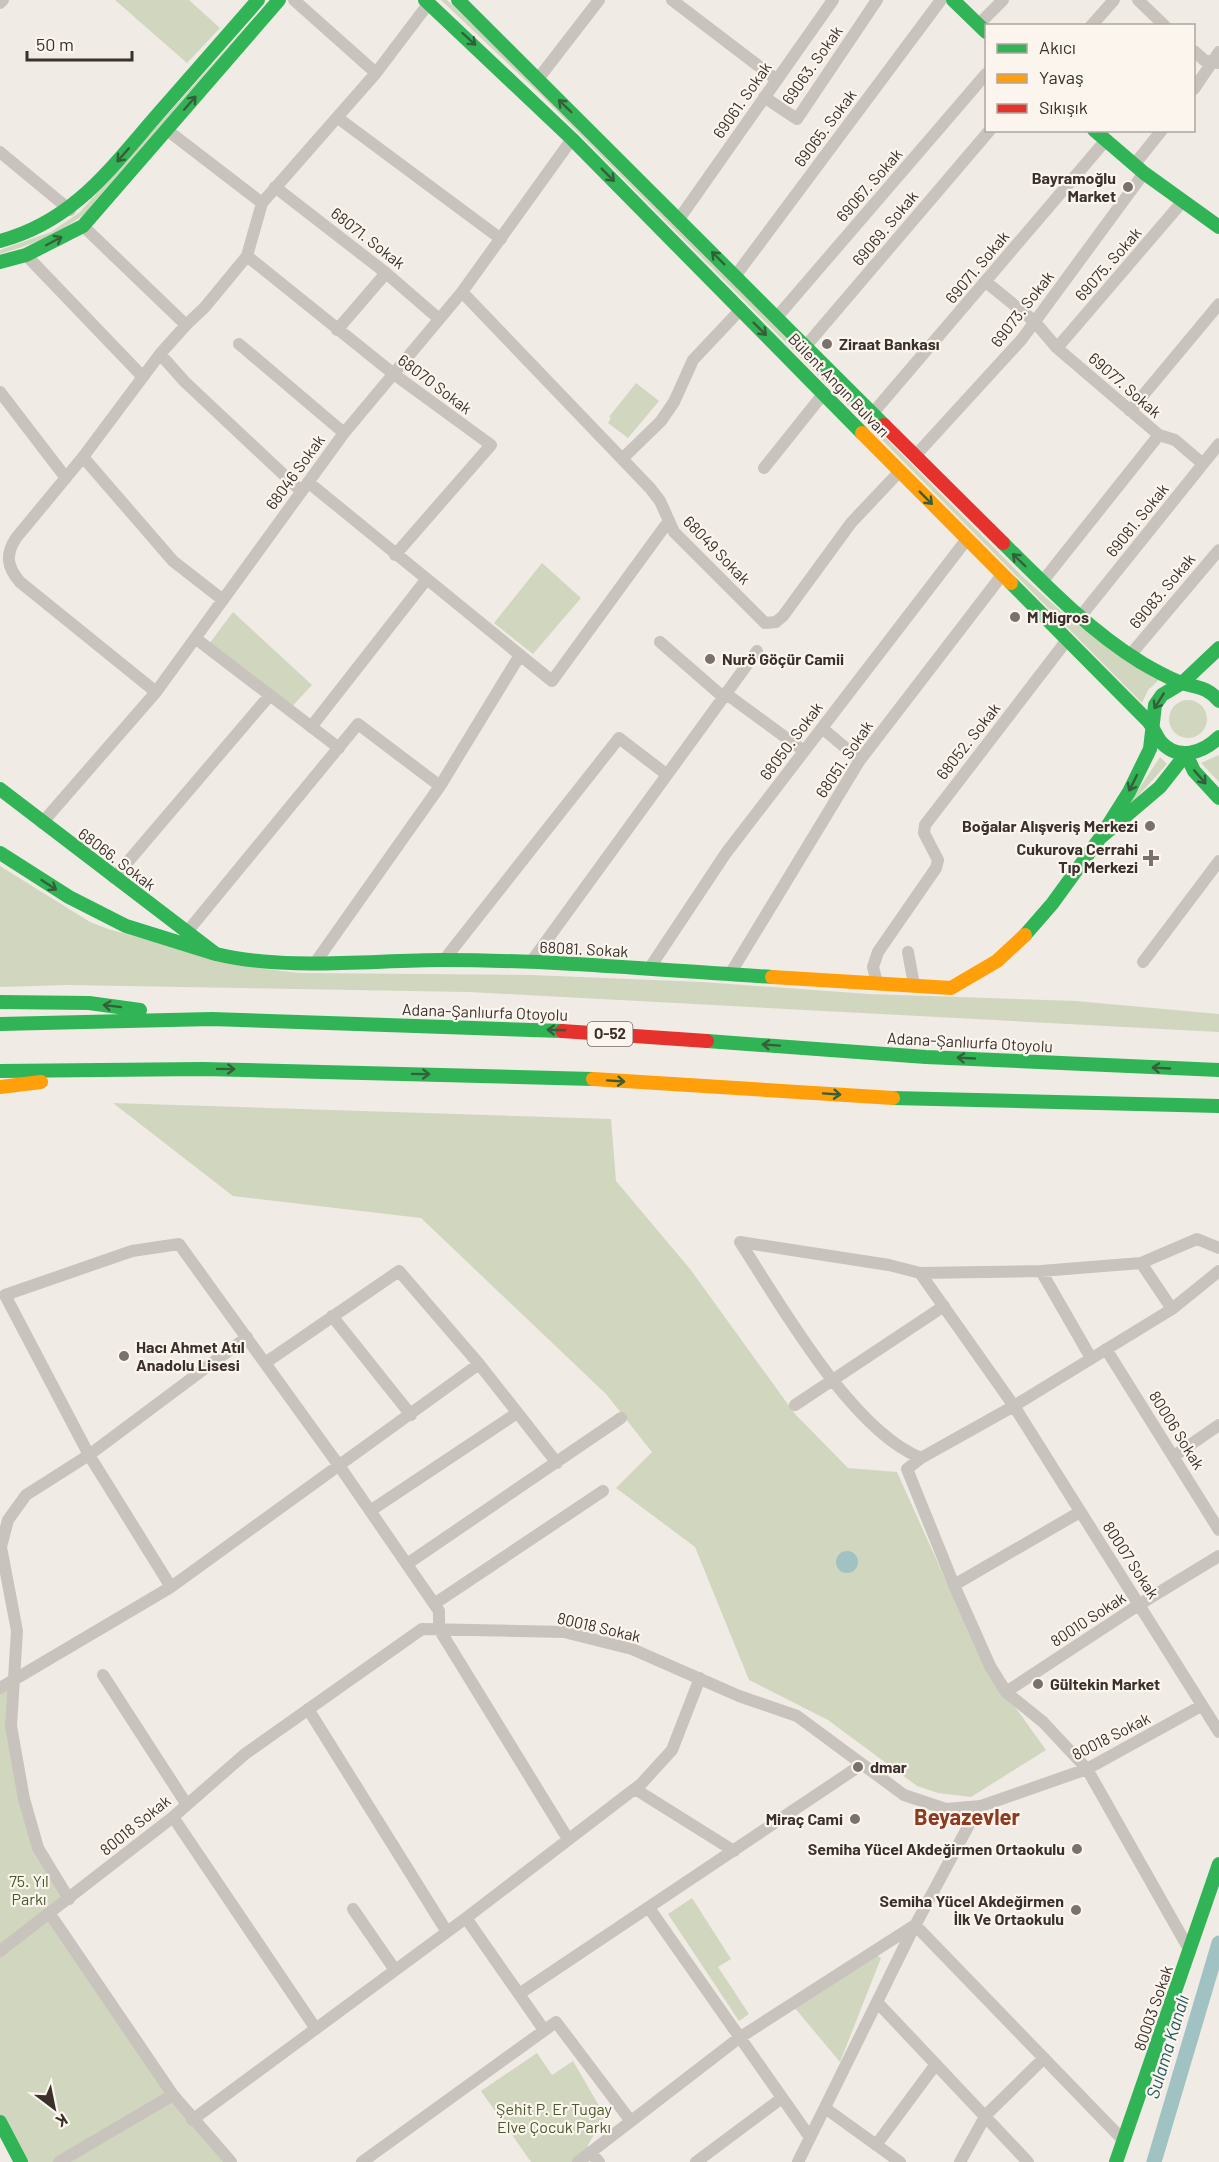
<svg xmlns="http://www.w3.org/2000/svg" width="1219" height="2162" font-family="Barlow,sans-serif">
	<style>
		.green { fill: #d1d6be }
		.water { fill: #a0c2c2 }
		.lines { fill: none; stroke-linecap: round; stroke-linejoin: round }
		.canal { stroke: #a0c2c2; stroke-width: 15 }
		.street { stroke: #c9c3bd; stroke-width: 12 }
		.fast { stroke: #30b455; stroke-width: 14 }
		.slow { stroke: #ff9f0a; stroke-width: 14 }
		.jam { stroke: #e5322d; stroke-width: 14 }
		.oneway { stroke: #375e3a }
		.poi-dot { fill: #7a716c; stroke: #fbf5ee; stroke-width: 2 }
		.labels { text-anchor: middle; stroke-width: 4.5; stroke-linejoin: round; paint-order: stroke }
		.shield { fill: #fbf5ee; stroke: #756b66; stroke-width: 1.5 }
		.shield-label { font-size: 15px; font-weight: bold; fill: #3b302b }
		.street-label { font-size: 16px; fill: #3b302b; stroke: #fbf5ee }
		.poi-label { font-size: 16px; font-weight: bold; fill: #3b302b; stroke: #fbf5ee; text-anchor: end }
		.park-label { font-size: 16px; fill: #4a5b2d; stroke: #fbf5ee }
		.water-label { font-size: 18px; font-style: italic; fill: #1e5a5f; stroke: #fbf5ee }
		.district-label { font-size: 22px; font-weight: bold; fill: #8d3b20; stroke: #fbf5ee }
	</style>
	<rect width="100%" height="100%" fill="#f0ebe5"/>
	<path class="green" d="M115,0H189L220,28L187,63Z
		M270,0L83,215C58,235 30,245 0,254V250L51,232L80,212Z
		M441,0H447L546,95L1023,577C1066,616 1107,653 1161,678L1148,690L1142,703L543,97Z
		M636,383L659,401L628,438L608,423L611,418L609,417Z
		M542,563L581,598L533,654L494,623Z
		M233,612L312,685L287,712L209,644Z
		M1169 719a19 19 0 1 1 38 0a19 19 0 1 1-38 0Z
		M1219,755V782L1201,763Z
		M1160,757L1167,764L1123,813Z
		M0,866L90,922L108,929L242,966L299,973L531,975L702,982L869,994L1076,1001L1219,1014V1032L469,992L68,985L0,987Z
		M113,1103L611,1119L616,1181L690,1269L795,1414L848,1468L897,1472L982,1661L1046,1750L971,1797L938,1793L917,1786L828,1720L749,1680L695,1547L616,1488L652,1452L606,1394L421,1218L233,1196Z
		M14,1681L11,1726L38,1848L69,1899L51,1913L173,2095L233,2162H21L0,2122V1688Z
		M692,1898L731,1959L718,1967L749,2014L739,2021L668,1914Z
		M875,1954L881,1958L840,2062L794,2007Z
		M537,2053L552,2075L573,2061L605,2116L578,2162H531L481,2091Z"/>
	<path class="water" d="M836 1562a11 11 0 1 1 22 0a11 11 0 1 1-22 0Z"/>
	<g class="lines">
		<path class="canal" d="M1154,2162L1219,1943"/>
		<path class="street" d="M294,0L376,73
			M672,0L777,80
			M1138,0L1165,26
			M0,3L3,0
			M978,25L1003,0
			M1091,26L1114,0
			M1194,51L1204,60L1218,63
			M538,79L599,0
			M1194,89L1219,52
			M764,97L797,119L877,0
			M338,118L501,239
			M167,130L262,203
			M0,152L70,210
			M1134,165L1162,130
			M275,187L386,273L438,318
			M679,219L833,0
			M83,226L186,325L205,307L247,256L262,203L376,73L429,3
			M26,255L143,377
			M247,256L395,375L491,445L395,555
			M736,275L941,0
			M986,282L1034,321L1057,348L1159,435L1042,582
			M462,292L650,488L660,501L674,532L765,623L776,622L783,616L851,523L900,471
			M777,317L986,74
			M337,330L386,273
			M239,344L344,433
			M805,347L990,130
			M1057,348L1183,201
			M160,354L185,382L301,491
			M0,392L66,478
			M1130,411L1219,304
			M872,414L1106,140
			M1159,435L1175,440L1203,464
			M915,456L1022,339L1144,173
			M83,457L173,561L223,600
			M622,459L661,421L674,402L693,360L741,309
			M764,468L824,393
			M308,482L520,655
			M1080,617L1219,444
			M195,638L339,748
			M660,642L722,696
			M1131,654L1219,550
			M156,692L20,582C7,567 5,555 16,538L83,457L160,354L186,325
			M725,693L804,751
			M311,727L426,580
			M822,728L860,760
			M42,823L156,692L344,433L462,292L572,139
			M114,878L270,695
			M187,932L358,724L440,786
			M908,952L914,985
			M444,960L619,738L666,774
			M531,962L757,651
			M1143,962L1219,861
			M315,963L440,786L520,655L552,681L668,522
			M649,969L726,853L967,539
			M730,974L860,760L1002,575
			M877,983L873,967L878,952L936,868L938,860L924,833L925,825L1067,640
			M740,1242L889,1265L920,1273L1041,1271L1141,1263L1172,1309
			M740,1242C781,1305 851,1430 921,1458
			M1141,1263L1197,1239L1219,1248
			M1041,1271L1091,1358
			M920,1273L1014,1406L1219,1732
			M332,1316L411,1415
			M1106,1349L1219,1530
			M265,1363L399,1271L479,1364L557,1463
			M795,1405L944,1306
			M1174,1456L1219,1425
			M370,1511L517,1413
			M1080,1512L954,1585L990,1666L1006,1692L1043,1722L1087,1769L1190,1951
			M407,1564L621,1418
			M954,1585L907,1469L921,1458L1014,1406L1172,1309L1219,1271
			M171,1587L89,1455L5,1295L132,1251L179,1244L340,1467L439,1611V1629L568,1839
			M434,1604L603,1491
			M103,1675L187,1805
			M0,1688L171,1587L479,1364
			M1006,1692L1140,1604L1219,1556
			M308,1709L447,1932
			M635,1789L734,1851
			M173,1817L316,2029
			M69,1899L38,1848L24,1799L11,1726L17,1631L1,1547L8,1520L26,1495L89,1455L247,1337
			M649,1908L809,2136
			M353,1909L395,1970
			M50,1914L173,2095L231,2162
			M466,1918L544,2030
			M0,1951L173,1817L245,1754L422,1629L564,1632L632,1649L739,1696L797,1716L904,1795L946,1809L981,1806L1087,1769L1201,1706
			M519,1994L861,1765
			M877,2002L1028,2162
			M825,2108L900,2162
			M192,2120L466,1918L641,1784L672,1750L700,1678
			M876,2145L936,2064
			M590,2152L599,2162
			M59,2162L173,2095
			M362,2162L556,2022L630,2120
			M578,2162L739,2038L915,1925L1124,2141
			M696,2162L782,2098
			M798,2162L910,1935L979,1806
			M960,2162L986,2115L1044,2058"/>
		<path class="fast" d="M425,0L572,139L862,433
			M458,0L884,425
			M953,0L986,32
			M1094,130L1144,173L1219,227
			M0,241C74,221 110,169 158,114C191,76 225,38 258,0
			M0,262L26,255L83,226L279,0
			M1003,543C1046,586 1090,631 1142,663C1154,670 1167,677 1179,682C1196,688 1207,686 1219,701
			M1011,583L1148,721C1154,728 1155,735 1161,742C1178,761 1203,753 1219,737
			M1186,754L1160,787L1100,838L1129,792L1150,749L1155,705L1162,695L1182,683L1219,648
			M1186,754L1194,771L1219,798
			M0,789L216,954C285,971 372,960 443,960C553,960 662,970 772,977
			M0,853L69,897L126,926L216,954
			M1025,935L1052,904L1100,838
			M0,1002L89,1003L140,1010
			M0,1024L212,1019L562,1031
			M707,1041L926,1057L1219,1070
			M0,1071L203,1069L593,1079
			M893,1098L1219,1106
			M0,2122L21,2162
			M1116,2162L1219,1864"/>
		<path class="slow" d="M862,433L1011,583
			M772,977L951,988L997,961L1025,935
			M593,1079L893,1098
			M0,1087L41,1082"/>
		<path class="jam" d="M884,425L1003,543
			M562,1031L707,1041"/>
	</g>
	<defs><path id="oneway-shaft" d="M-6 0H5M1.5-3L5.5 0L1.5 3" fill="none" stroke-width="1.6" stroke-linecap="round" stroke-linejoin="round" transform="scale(1.5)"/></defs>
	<g class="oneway">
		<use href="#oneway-shaft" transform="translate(469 39) rotate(42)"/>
		<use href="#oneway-shaft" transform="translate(190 103) rotate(-49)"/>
		<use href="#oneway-shaft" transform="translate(565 106) rotate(-136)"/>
		<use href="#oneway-shaft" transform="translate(123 155) rotate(131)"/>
		<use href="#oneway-shaft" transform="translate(608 175) rotate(45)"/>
		<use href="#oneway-shaft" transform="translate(54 241) rotate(-28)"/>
		<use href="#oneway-shaft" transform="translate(718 258) rotate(-135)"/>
		<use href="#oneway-shaft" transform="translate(760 329) rotate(45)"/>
		<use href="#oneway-shaft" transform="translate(926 498) rotate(45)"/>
		<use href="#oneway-shaft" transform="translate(1019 560) rotate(-136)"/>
		<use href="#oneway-shaft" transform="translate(1159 701) rotate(122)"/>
		<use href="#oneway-shaft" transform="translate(1200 777) rotate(49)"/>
		<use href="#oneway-shaft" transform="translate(1133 783) rotate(116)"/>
		<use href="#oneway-shaft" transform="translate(49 885) rotate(33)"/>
		<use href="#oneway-shaft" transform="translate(112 1006) rotate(-173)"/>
		<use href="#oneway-shaft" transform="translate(556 1030) rotate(-178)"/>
		<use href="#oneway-shaft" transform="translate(771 1045) rotate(-176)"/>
		<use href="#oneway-shaft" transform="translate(966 1058) rotate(-177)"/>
		<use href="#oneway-shaft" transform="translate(1161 1068) rotate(-177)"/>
		<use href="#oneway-shaft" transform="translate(226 1069) rotate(1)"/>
		<use href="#oneway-shaft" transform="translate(421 1074) rotate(1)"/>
		<use href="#oneway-shaft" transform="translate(616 1081) rotate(4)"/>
		<use href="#oneway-shaft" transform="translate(832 1094) rotate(4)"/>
	</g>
	<g class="poi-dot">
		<circle cx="1128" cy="187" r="6"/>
		<circle cx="827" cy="344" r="6"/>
		<circle cx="1015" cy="617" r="6"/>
		<circle cx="710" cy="659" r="6"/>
		<circle cx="1150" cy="826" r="6"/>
		<path d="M1148 849h6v6h6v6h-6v6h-6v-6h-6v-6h6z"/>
		<circle cx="124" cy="1356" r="6"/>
		<circle cx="1038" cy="1684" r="6"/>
		<circle cx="858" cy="1767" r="6"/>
		<circle cx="855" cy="1819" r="6"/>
		<circle cx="1077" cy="1849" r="6"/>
		<circle cx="1076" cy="1910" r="6"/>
	</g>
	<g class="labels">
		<rect class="shield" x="587.5" y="1022" width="45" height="24" rx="4.5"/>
		<g class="shield-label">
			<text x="610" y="1039">O-52</text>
		</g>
		<g class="street-label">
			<text transform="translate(812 65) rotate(-55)" y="6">69063. Sokak</text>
			<text transform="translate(742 100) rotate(-55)" y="6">69061. Sokak</text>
			<text transform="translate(825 128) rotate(-53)" y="6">69065. Sokak</text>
			<text transform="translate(869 185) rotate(-49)" y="6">69067. Sokak</text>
			<text transform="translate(885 228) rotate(-50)" y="6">69069. Sokak</text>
			<text transform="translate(368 238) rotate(38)" y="6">68071. Sokak</text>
			<text transform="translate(1108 264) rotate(-49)" y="6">69075. Sokak</text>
			<text transform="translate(977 267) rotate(-50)" y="6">69071. Sokak</text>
			<text transform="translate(1022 309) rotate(-52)" y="6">69073. Sokak</text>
			<text transform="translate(435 384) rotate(37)" y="6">68070 Sokak</text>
			<text transform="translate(839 385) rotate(46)" y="6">Bülent Angın Bulvarı</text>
			<text transform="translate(1125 385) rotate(41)" y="6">69077. Sokak</text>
			<text transform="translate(295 472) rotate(-54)" y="6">68046 Sokak</text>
			<text transform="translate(1137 520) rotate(-51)" y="6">69081. Sokak</text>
			<text transform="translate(717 550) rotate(46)" y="6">68049 Sokak</text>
			<text transform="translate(1162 591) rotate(-50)" y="6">69083. Sokak</text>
			<text transform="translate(791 741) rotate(-53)" y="6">68050. Sokak</text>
			<text transform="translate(968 741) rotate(-52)" y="6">68052. Sokak</text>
			<text transform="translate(844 759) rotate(-56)" y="6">68051. Sokak</text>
			<text transform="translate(117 859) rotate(37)" y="6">68066. Sokak</text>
			<text transform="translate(584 949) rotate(3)" y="6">68081. Sokak</text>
			<text transform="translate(485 1012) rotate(2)" y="6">Adana-Şanlıurfa Otoyolu</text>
			<text transform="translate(970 1042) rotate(3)" y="6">Adana-Şanlıurfa Otoyolu</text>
			<text transform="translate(1177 1430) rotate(58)" y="6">80006 Sokak</text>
			<text transform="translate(1131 1560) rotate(57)" y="6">80007 Sokak</text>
			<text transform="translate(1088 1619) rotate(-33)" y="6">80010 Sokak</text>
			<text transform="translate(599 1627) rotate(13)" y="6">80018 Sokak</text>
			<text transform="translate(1111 1736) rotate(-27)" y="6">80018 Sokak</text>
			<text transform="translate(135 1825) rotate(-39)" y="6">80018 Sokak</text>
			<text transform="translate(1153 2008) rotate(-71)" y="6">80003 Sokak</text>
		</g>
		<g class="poi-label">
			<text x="1116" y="184">Bayramoğlu<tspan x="1116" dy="18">Market</tspan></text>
			<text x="839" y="350" text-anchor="start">Ziraat Bankası</text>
			<text x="1027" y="623" text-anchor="start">M Migros</text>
			<text x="722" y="665" text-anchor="start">Nurö Göçür Camii</text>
			<text x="1138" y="832">Boğalar Alışveriş Merkezi</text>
			<text x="1138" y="855">Cukurova Cerrahi<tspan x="1138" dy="18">Tıp Merkezi</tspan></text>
			<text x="136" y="1353" text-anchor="start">Hacı Ahmet Atıl<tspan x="136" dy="18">Anadolu Lisesi</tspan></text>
			<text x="1050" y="1690" text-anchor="start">Gültekin Market</text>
			<text x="870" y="1773" text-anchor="start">dmar</text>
			<text x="843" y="1825">Miraç Cami</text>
			<text x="1065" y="1855">Semiha Yücel Akdeğirmen Ortaokulu</text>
			<text x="1064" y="1907">Semiha Yücel Akdeğirmen<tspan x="1064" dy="18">İlk Ve Ortaokulu</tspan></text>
		</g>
		<g class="park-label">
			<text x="29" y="1887">75. Yıl<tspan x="29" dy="18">Parkı</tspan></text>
			<text x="554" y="2115">Şehit P. Er Tugay<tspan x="554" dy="18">Elve Çocuk Parkı</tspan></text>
		</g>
		<g class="water-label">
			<text transform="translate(1168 2047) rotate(-73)" y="6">Sulama Kanalı</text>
		</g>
		<g class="district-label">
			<text x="967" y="1825">Beyazevler</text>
		</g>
	</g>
	<rect x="985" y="24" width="210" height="108" fill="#fbf5ee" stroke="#aea6a0" stroke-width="1.5"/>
	<rect x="997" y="44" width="30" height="9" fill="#30b455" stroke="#aea6a0" stroke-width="1.5"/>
	<text x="1039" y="54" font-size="18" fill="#3b302b">Akıcı</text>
	<rect x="997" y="74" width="30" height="9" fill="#ff9f0a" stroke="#aea6a0" stroke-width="1.5"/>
	<text x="1039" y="84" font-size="18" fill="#3b302b">Yavaş</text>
	<rect x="997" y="104" width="30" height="9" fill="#e5322d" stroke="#aea6a0" stroke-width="1.5"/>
	<text x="1039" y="114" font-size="18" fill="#3b302b">Sıkışık</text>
	<g transform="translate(54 2108) rotate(148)" stroke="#fbf5ee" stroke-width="4.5" paint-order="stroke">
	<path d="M0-4.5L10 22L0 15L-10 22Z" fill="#3b302b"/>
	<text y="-9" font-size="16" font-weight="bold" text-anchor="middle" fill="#3b302b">K</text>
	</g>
	<path d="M27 51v9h105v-9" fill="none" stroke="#3b302b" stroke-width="3"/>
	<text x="36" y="51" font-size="18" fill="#3b302b" stroke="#fbf5ee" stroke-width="4.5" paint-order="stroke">50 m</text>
</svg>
